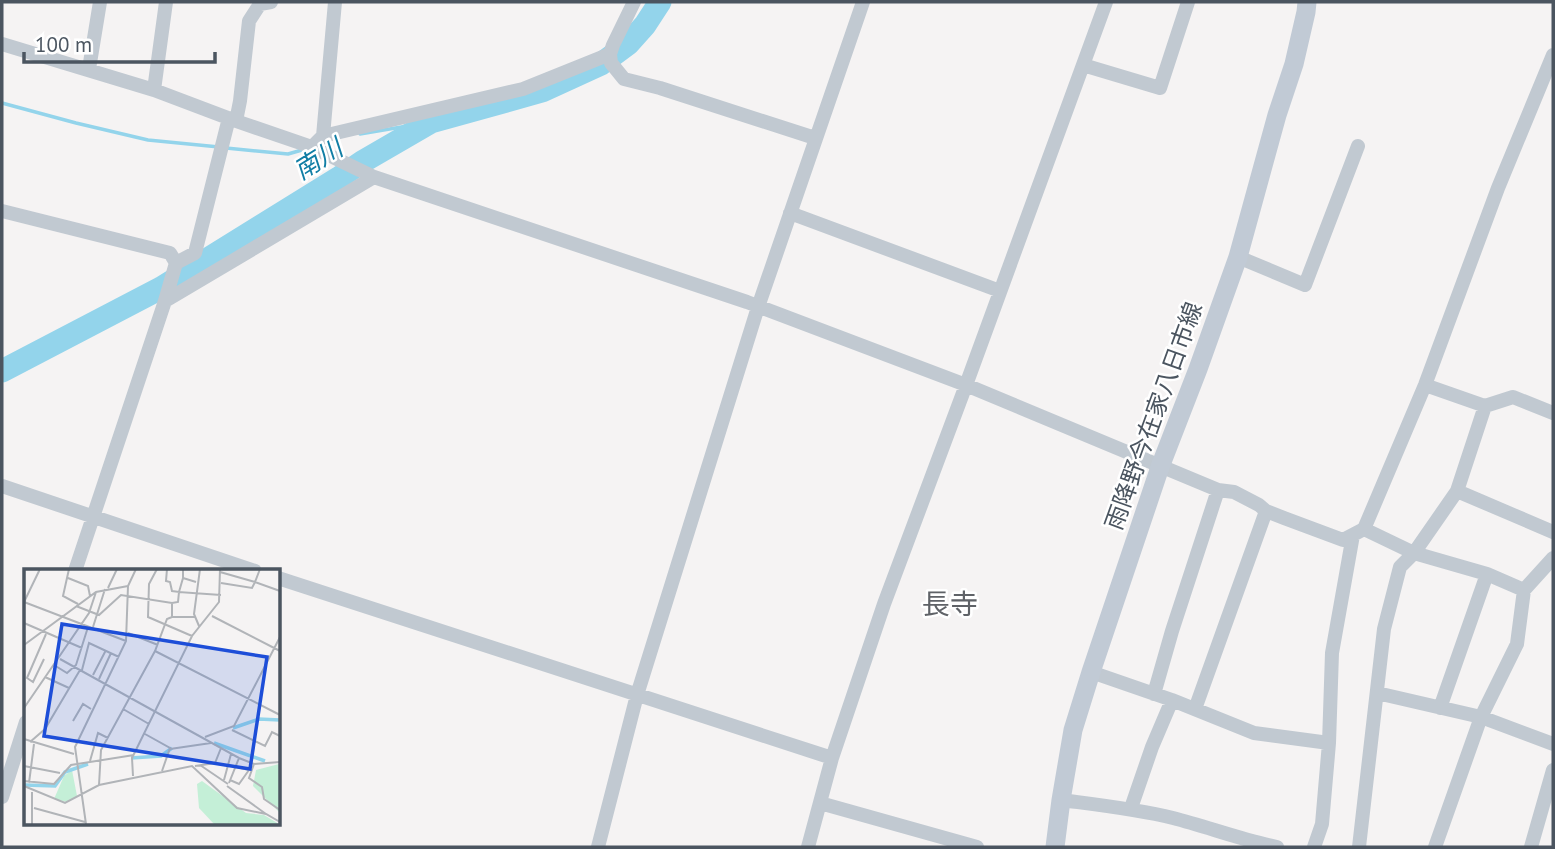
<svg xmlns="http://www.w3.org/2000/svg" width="1555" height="849" font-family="'PT Sans','Noto Sans JP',sans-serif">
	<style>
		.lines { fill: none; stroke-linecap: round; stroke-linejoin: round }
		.stream { stroke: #93d4eb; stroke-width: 3.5 }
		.river { stroke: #93d4eb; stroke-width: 23 }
		.minor { stroke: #c1c9d1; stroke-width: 14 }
		.secondary { stroke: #c1cad5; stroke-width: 19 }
		.labels { text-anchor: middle; stroke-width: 5; stroke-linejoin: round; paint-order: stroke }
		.street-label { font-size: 24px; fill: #4b5560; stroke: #fff }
		.water-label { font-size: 26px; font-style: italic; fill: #117ea5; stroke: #fff }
		.quarter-label { font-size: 28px; fill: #5f6267; stroke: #fff }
		.inset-river { fill: none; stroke: #93d4eb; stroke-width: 3.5 }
		.inset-road { fill: none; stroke: #b1b4b8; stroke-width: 2 }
		.view { fill: #1d4ed8; fill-opacity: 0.15; stroke: #1d4ed8; stroke-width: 3.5 }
		.inset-edge { fill: none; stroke: #4b5560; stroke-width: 3.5 }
	</style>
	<rect width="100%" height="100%" fill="#f5f3f3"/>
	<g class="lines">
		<path class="stream" d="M2,103L76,123L148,140L219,147
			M360,134L431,122
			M226,148L288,154L302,150"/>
		<path class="river" d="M2,371L161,288L340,177L362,162L431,122L542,91L601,64L628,44L645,25L660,2"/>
		<path class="minor" d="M634,2L613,45L610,54L611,63L624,79L660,88L815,138
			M2,44L154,90L236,121L312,147L374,177L747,302L966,385L1218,490L1234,492L1259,505L1266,511L1284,518L1343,540L1364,529L1425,385L1498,188L1553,55
			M1083,65L1160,88L1188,2
			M89,69L100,2
			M154,90L166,2
			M236,121L240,101L249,21L260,4L271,2
			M323,136L335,2
			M312,147L323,136L523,89L610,54
			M2,211L170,253L176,263
			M790,213L1000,291
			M1238,257L1305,285L1358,146
			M165,301L176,263L195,253L229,118
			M1425,385L1485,406L1513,397L1553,413
			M2,486L255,571
			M1457,491L1485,406
			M1364,529L1414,553L1487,574L1524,590
			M75,571L165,301L374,177
			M278,578L832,758
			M1091,672L1172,700L1254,733L1329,743L1332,653L1353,535
			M1377,693L1481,717L1553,744
			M1154,694L1172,631L1218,490
			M1440,708L1487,574
			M1195,709L1266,511
			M2,797L26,722
			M1061,800C1099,805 1136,809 1173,818C1208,827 1242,840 1277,847
			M820,803L977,847
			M1131,808L1152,747L1172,700
			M598,847L637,695L758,307L863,2
			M808,847L832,758L884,604L966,385L1106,2
			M1314,847L1322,824L1329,743
			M1359,847L1384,629L1400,567L1414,553L1457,491L1553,532
			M1435,847L1481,717L1517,644L1524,590L1553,558
			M1531,847L1553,770"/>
		<path class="secondary" d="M1055,847L1061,800L1073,730L1091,672L1160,467L1198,369L1238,257L1277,115L1294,64L1306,12L1307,2"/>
	</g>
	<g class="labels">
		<g class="street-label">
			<text transform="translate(1154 416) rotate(-70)" y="8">雨降野今在家八日市線</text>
		</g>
		<g class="water-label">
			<text transform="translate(318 159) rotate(-32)" y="9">南川</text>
		</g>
		<g class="quarter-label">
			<text x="950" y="614">長寺</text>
		</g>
	</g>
	<g transform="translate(24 569)">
		<rect width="256" height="256" fill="#f5f3f3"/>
		<path d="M255,195V243L229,217L232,201ZM48,201L53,227L43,233L30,230L40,207ZM178,212L222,244L240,246L255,255H190L175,239L173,215Z" fill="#c4efd7"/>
		<path class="inset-river" d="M209,159L235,150L256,151M190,174L241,192M107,189L137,187L148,179M0,216L31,217L41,203L64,195"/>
		<path class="inset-road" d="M45,0L39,27L54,35M133,0L125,15L124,48L168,67M143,0L142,12L146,13L148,22L155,23L159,9M159,0V9L172,13M196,3L231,13L236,0M44,9L64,17L66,27M197,14L228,19L231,13L256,22M84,19L93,0M0,33L102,72M0,33L16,0M52,37L75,46L97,26L148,34L154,33L155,23L197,26M188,47L256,82M148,48H172M0,54L58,79M175,57L170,45L176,0M69,58L81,20M104,64L134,76M0,76L72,23L104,17M131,82L256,146M20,90L9,113L3,109L22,65M36,90L215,189L230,195L256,193M30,96L43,104L52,96L64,58M58,101L65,74L95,88M69,106L82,81M21,108L45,119M75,110L87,84M0,139L65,44L72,23M99,140L125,155M49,152L59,135L67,140M208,161L241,177L248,163L256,167M121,165L146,179L138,202M181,168L210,157L256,68M0,170L50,185M6,173L21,160L56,101M146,180L187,174M66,192L74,164L84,169M230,195L225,209L238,218L240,230L256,241M176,196L204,215M0,197L36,204M171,197L191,194L197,179M109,207L108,189L168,67L195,33L196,0M200,211L207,185M206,211L215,215L225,201L212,198M0,212L30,215L47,196L110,186M5,214L10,175M205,214L215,189M75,216L77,181L131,82L143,50L148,48V34M0,217L41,234L75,216L168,197L213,239L242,245L256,253M203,217L242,245M10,239L61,253M8,255V223M62,255L51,178L102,72L104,17L112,0"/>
		<path class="view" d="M38,55L243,88L226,200L20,167Z"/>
		<rect width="256" height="256" class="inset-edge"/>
	</g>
	<rect width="1555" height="849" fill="none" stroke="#4b5560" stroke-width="7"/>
	<path d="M24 52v10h191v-10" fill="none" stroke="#4b5560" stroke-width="3.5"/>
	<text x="35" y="52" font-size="21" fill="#4b5560" stroke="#ffffff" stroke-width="5" paint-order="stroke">100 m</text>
</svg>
